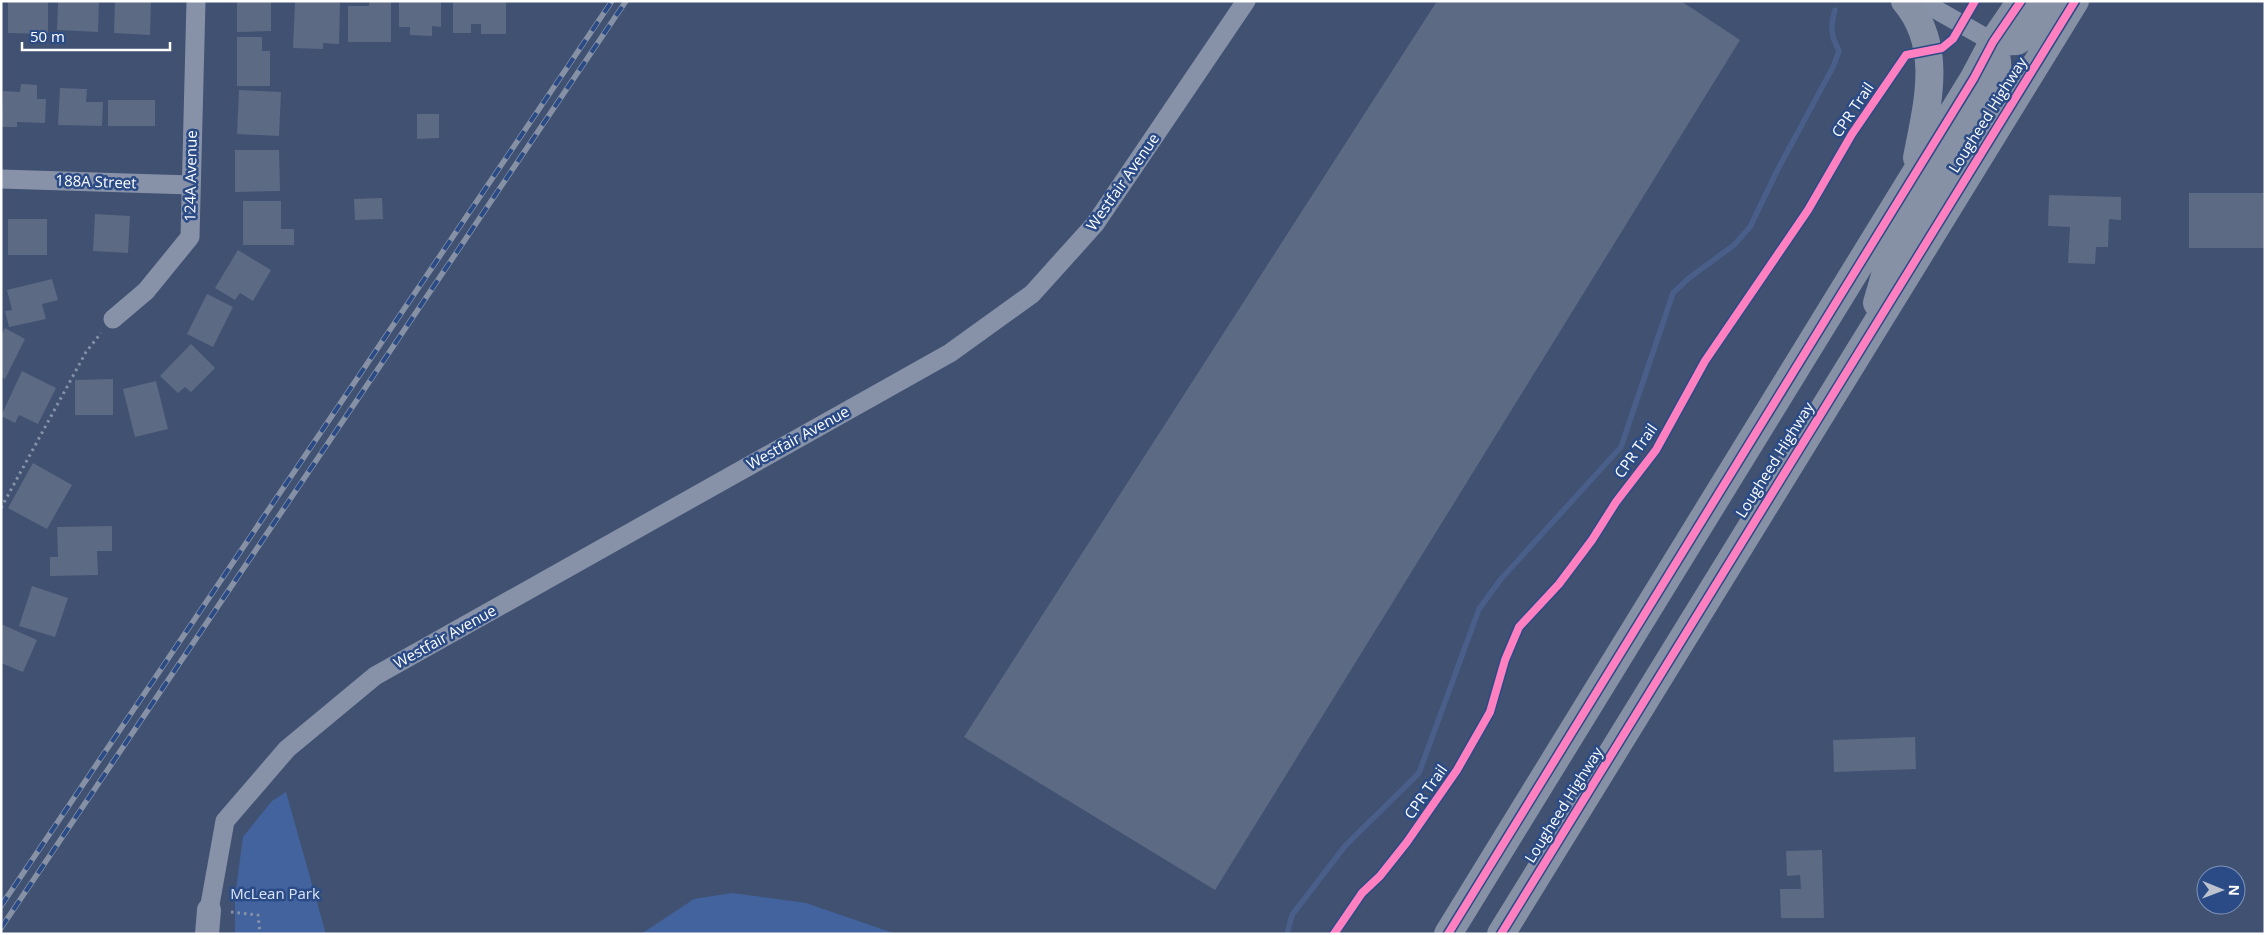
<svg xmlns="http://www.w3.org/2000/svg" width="2266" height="935" font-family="'Open Sans',sans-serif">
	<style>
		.green { fill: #43639e }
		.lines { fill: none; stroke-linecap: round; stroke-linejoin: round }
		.stream { stroke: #495f89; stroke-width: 5.5 }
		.building { fill: #5d6a84 }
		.path { stroke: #8792a8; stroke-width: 3; stroke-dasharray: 2.5 4; stroke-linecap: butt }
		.minor { stroke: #8792a8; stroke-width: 19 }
		.tertiary { stroke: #8792a8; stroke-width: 24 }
		.trunk { stroke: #8691a6; stroke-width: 28 }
		.rail-casing { stroke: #8691a6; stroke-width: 5.5 }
		.rail { stroke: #2b4b87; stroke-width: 4; stroke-dasharray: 11; stroke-linecap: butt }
		.cycleway-casing { stroke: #2b4b87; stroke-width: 11 }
		.cycleway { stroke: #ff80c0; stroke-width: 8 }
		.labels { text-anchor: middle; stroke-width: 5; stroke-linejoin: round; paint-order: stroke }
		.street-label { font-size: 15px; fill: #fff; stroke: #2b4b87 }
		.park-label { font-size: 15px; fill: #dbe5f6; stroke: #2b4b87 }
	</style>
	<rect width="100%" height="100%" fill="#405172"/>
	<path class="green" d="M286,792L326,934H235V897L243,837L272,801Z
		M732,893L806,903L896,934H641L694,899Z"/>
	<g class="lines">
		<path class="stream" d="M1287,934L1292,915L1345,846L1419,773L1479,609L1501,579L1621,447L1673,293L1689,278L1734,245L1750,227L1778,169L1833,67L1839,51C1831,36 1830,27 1835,10"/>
	</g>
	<path class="building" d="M8,1H48V34L8,33Z
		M58,1H99L98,32L57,30Z
		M115,1H151L150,35L114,33Z
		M237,1H271V31L237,32Z
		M320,1H340L339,44L323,43V49L293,48L295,2Z
		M369,1H391V42H348V6H369Z
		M399,1H441V27L432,26V36L410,35V27H399Z
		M453,1H506V34H481V24H471V33H453Z
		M1437,1H1681L1740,40L1215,890L964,737Z
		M237,37H262V51H270V86H237Z
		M21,84L37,85V99H46L45,123L17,122V127H1L3,91L20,92Z
		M60,88L87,89L86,102H103L102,126L58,125Z
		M239,90L281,92L279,136L237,134Z
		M108,100H155V126H108Z
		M417,114H439V138L417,139Z
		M235,150H279L280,191L235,192Z
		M2189,193H2265V248H2189Z
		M2049,195L2121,197V220L2109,219L2108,247H2096L2095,264L2068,263L2070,227L2048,226Z
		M382,198L383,219L355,220L354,199Z
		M243,201H281V229H294V245H243Z
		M95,214L130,216L128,253L93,251Z
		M8,219H47V255H8Z
		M238,250L271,270L253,301L240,293L235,300L215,288Z
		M52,279L58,300L42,304L46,319L9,327L5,311L12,310L7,290Z
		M207,294L233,307L213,347L187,334Z
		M5,328L25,339L5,379L1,377V336Z
		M191,344L215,368L191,392L185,387L178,393L160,376Z
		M22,371L56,388L38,424L19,415L15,423L1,416Z
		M113,379V415H75V380Z
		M156,381L168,429L135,437L123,389Z
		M33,463L72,485L47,529L8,508Z
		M112,526V551H97L98,575L50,576V557H58L57,527Z
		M32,586L68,598L55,637L19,626Z
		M1,624L37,640L23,672L1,663Z
		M1915,737L1916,769L1834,772L1833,740Z
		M1822,850L1824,918H1781L1780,889H1801L1800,875L1787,876L1786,851Z"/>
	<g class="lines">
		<path class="path" d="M1,508L86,352L101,333
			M231,912L258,915L260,934"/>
		<path class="minor" d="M1921,1L1993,42
			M1,179L191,185
			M113,319L146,291L190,237L196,1
			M209,910L225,821L287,749L375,676L950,353L1032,294L1095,224L1246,1"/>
		<path class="tertiary" d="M207,934L209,910"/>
		<path class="trunk" d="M1905,1C1944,47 1927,105 1917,158
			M1993,42L2017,41L2029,32L2046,1
			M1877,303L1895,241L1988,97C1999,72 2000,68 1993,42
			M1448,934L1974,78L1993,42L2021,1
			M1501,934L2075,1"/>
		<defs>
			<path id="rail" d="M1,906L612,1
				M1,928L626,1"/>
		</defs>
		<use href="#rail" class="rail-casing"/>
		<use href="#rail" class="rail"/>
		<defs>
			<path id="cycleway" d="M1334,934L1362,893L1380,876L1407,842L1457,770L1490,712L1505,660L1519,627L1559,584L1592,540L1616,502L1656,450L1705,361L1808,210L1852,134L1906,55L1942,48L1953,39L1975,1
				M1448,934L1974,78L1993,42L2021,1
				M1501,934L2075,1"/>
		</defs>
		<use href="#cycleway" class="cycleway-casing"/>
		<use href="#cycleway" class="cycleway"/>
	</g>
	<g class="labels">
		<g class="street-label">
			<text transform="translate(1853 110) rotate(-56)" y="5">CPR Trail</text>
			<text transform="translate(1988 115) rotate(-58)" y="5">Lougheed Highway</text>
			<text transform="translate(191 176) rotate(-89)" y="5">124A Avenue</text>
			<text transform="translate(96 182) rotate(2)" y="5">188A Street</text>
			<text transform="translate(1123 182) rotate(-55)" y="5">Westfair Avenue</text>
			<text transform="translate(798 438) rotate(-29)" y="5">Westfair Avenue</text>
			<text transform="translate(1636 451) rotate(-55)" y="5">CPR Trail</text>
			<text transform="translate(1775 460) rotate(-58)" y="5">Lougheed Highway</text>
			<text transform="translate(445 637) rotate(-29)" y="5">Westfair Avenue</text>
			<text transform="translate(1426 792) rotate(-55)" y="5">CPR Trail</text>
			<text transform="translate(1564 805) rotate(-58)" y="5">Lougheed Highway</text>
		</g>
		<g class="park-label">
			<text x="275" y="899">McLean Park</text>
		</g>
	</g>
	<rect width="2266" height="935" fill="none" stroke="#ffffff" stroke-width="5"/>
	<g transform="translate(2221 890) rotate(91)"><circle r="24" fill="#2b4b87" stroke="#8093b7"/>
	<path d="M0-4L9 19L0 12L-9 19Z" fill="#bcc2ce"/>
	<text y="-8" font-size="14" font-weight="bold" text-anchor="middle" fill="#ffffff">N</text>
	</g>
	<path d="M22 42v8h148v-8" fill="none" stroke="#ffffff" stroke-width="2.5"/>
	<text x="30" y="42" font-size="15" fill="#ffffff" stroke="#2b4b87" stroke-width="4" paint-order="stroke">50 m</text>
</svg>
